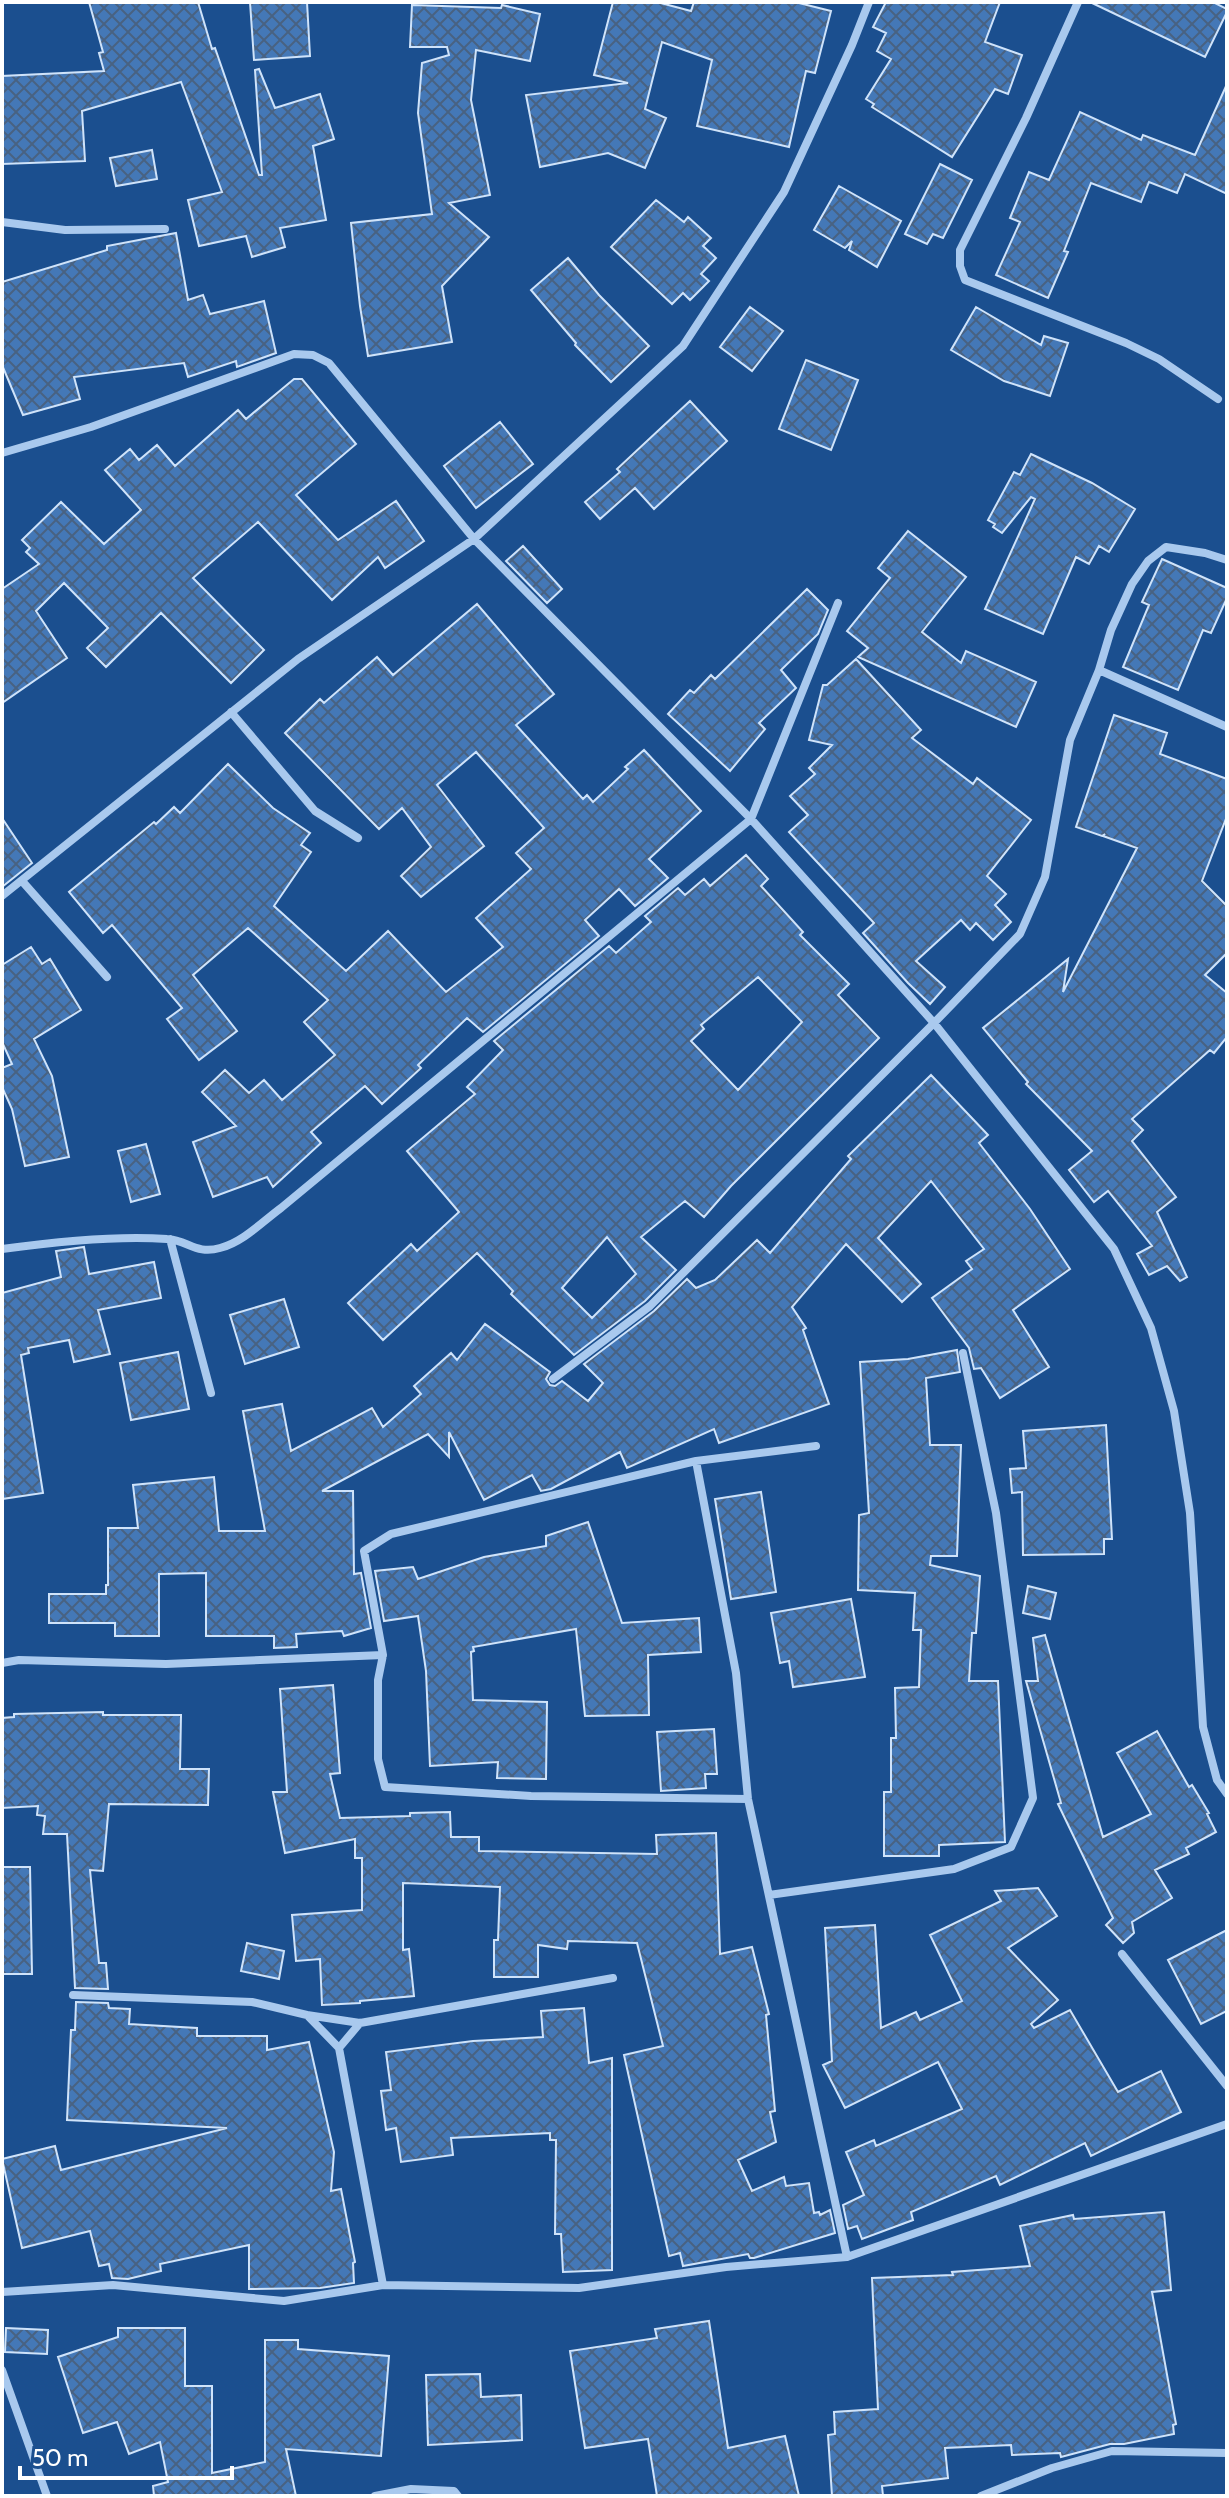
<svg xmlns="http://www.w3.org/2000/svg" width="1229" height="2498" font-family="Cabin,sans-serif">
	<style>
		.building { fill: url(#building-cross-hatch); stroke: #cfe3fa; stroke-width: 2; fill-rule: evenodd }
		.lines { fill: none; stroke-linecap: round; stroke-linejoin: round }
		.minor { stroke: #a9c9ee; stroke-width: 8 }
	</style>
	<defs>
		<pattern id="building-cross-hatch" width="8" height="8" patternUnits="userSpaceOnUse" patternTransform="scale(2)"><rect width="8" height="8" fill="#4478b7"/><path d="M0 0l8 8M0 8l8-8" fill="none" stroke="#486282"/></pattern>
	</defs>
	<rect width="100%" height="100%" fill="#1b4f8f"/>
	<path class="building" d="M89,2H198L212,49L215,48L259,175H262L255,70L259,69L275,108L320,94L334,139L313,146L326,220L280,228L285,247L252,257L246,236L199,246L188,200L222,192L181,82L82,111L85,161L2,164V76L104,71L99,53L103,52Z
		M250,2H307L310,56L254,60Z
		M613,2H657L691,11L694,2H795L831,11L815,73L806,71L789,147L697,126L712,60L662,42L645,109L666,118L645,168L608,153L540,167L526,95L628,83L594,75Z
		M886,2H1000L985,42L1022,55L1008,94L995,89L952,157L872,107L874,104L866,99L891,59L877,51L886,33L873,27Z
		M1090,2H1213L1227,9V12L1205,57Z
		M412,5L501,8L502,5L540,14L530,61L476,50L471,100L490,195L449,203L489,237L442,286L452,342L368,356L360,306L351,223L432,214L418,113L422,63L449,55L447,47H410Z
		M1227,84V194L1185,174L1177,193L1149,182L1141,202L1091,183L1064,251L1068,252L1048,298L996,275L1020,222L1010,218L1029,172L1049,180L1080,112L1141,140L1143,135L1195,155Z
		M152,150L157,179L116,186L110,158Z
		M940,164L972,180L943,238L933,234L927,244L905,234Z
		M839,186L901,221L877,267L849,250L852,241L845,248L814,230Z
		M656,200L684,222L688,217L711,238L703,246L716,258L701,274L709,281L690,300L683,293L672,304L611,247Z
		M176,233L188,300L203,295L210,314L264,301L276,353L237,367L236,361L188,377L184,363L74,377L80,399L23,415L2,365V282L107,250V246Z
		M568,258L599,295L649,346L611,382L575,345L576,343L531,290Z
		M750,307L783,331L752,371L720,347Z
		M976,307L1041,345L1044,336L1068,343L1050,396L1004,381L951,350Z
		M806,360L858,380L831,450L779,429Z
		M294,379H302L356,444L296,495L338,540L396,501L424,541L385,568L378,557L332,600L258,522L193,578L264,650L231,683L161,613L106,667L87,648L108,628L64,583L36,611L67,658L2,703V589L39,564L26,552L30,548L22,540L61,502L104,544L141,510L105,470L130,449L139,460L157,445L175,466L238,410L246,419Z
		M690,401L727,441L654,509L635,488L600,519L585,502L620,472L617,469Z
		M500,422L533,464L476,508L444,466Z
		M1031,454L1092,483L1135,509L1109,552L1099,546L1089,564L1076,557L1043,634L985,609L1035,499L1031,497L1002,533L993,527L995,524L988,520L1014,472L1020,475Z
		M908,531L966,577L922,632L961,663L966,651L1036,682L1016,727L858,657L868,648L847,631L890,578L878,568Z
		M523,546L562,589L547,603L506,561Z
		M1162,559L1227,588V598L1211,633L1203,630L1178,690L1123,667L1149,605L1142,602Z
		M807,589L828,610L818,634L781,670L796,688L759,723L765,729L730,771L668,714L690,690L694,693L711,675L715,679Z
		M477,604L554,694L516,725L583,799L587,795L593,802L628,769L625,767L644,750L701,811L649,859L668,878L635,906L619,889L585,920L599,936L483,1032L467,1018L418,1065L421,1068L382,1104L365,1086L311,1132L321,1143L273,1187L267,1177L213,1197L193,1142L236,1126L202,1092L225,1070L249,1093L264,1080L282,1100L335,1055L304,1022L328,1000L248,928L193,975L237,1031L199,1060L167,1019L182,1008L112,925L103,933L69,892L154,822L156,824L174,807L180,813L228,764L273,808L310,833L301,845L311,852L274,906L346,971L388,931L446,992L503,947L476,918L531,869L516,853L544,828L476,752L437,785L484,846L421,897L401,876L431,847L402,808L379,829L285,733L320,699L324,703L377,657L393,675Z
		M856,659L921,730L912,738L973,784L977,778L1031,820L987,876L1006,894L995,905L1011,922L993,940L976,923L970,930L961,920L916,961L945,987L930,1004L908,983L863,933L874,923L789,832L808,815L790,796L815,774L809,768L832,745L809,740L823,685H827Z
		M1114,715L1167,733L1160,754L1227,779V816L1202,881L1227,906V953L1205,975L1227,993V1037L1214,1053L1210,1050L1132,1119L1143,1130L1132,1141L1176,1197L1157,1212L1187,1277L1180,1281L1167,1266L1149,1275L1137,1254L1152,1246L1108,1191L1094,1202L1069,1170L1092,1151L1026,1084L1028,1082L983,1028L1068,959L1063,992L1137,848L1103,836L1105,834L1102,836L1076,827Z
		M2,818L32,863L2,887Z
		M746,855L768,879L761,886L803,932L800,935L849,984L838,995L879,1038L731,1186L704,1217L685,1201L641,1237L676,1270L645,1301L574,1355L511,1294L513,1291L477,1253L383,1340L348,1303L411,1244L417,1251L459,1212L407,1151L475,1094L467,1087L503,1050L494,1041L609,946L616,953L651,922L645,916L678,888L685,895L704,879L710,886ZM758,977L802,1022L738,1090L691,1041L704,1029L701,1025ZM607,1237L636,1274L592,1318L562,1288Z
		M31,947L42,964L50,959L81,1010L34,1039L52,1076L69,1157L25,1166L12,1109L2,1087V1068L12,1064L2,1042V965Z
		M931,1075L988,1135L979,1143L1030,1209L1070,1269L1013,1310L1049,1367L1000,1398L981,1368L974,1369L969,1348L932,1298L972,1269L966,1261L984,1249L931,1181L878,1238L921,1284L902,1302L846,1244L792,1307L806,1328L803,1330L829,1404L719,1443L714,1429L627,1468L620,1452L551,1489L541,1491L532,1475L484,1500L449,1432V1457L428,1434L322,1491H353L354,1574L361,1573L371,1628L344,1636L342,1631L296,1634L297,1647L274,1648V1636H206V1573L159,1574V1636H115V1623H49V1594H106V1585H108V1528H138L133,1485L214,1477L219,1531H265L243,1411L282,1404L291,1451L372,1408L383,1427L421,1394L414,1386L451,1353L457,1360L485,1324L550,1372L546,1379L550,1385L555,1386L562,1381L588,1401L603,1383L584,1364L654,1311L687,1279L696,1288L715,1280L757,1240L770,1253L851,1159L848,1156Z
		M146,1144L160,1194L131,1202L118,1151Z
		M84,1247L89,1274L154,1262L161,1298L98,1310L110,1354L74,1362L69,1340L28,1348L29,1353L21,1355L43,1493L2,1499V1293L61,1277L56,1251Z
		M284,1299L299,1347L245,1364L230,1315Z
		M957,1350L960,1372L926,1378L930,1445H961L957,1556H931L930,1565L980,1576L976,1633H972L969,1681H998L1005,1842L939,1845V1856H884V1792H891V1738H896L895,1688L919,1687L921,1630H913L915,1593L858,1590L859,1515L869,1513L860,1362L908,1359Z
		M178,1352L189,1409L131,1420L120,1363Z
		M1106,1425L1112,1539H1104V1554L1023,1555L1022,1492L1012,1493L1010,1469L1026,1468L1023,1431Z
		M761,1492L776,1592L731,1599L715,1499Z
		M588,1522L622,1623L699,1618L701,1652L648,1655L649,1715L585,1716L576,1629L473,1647L474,1651L471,1652L473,1700L547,1702L546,1779L497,1778L498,1762L430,1766L426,1671L418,1616L384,1621L375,1571L413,1567L418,1579L484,1557L546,1546V1536Z
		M1028,1586L1056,1593L1050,1619L1023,1613Z
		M851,1599L865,1677L793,1687L789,1661L780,1663L771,1613Z
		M1045,1635L1103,1837L1151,1814L1117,1753L1157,1731L1189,1787L1192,1785L1209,1813L1207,1814L1216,1832L1186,1848L1189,1854L1155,1870L1172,1898L1132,1922L1134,1933L1123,1943L1106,1925L1113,1918L1058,1804L1061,1803L1026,1681H1038L1033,1638Z
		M333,1685L340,1773L330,1774L340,1818L410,1816V1813L450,1812L451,1837H479V1851L657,1854L656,1835L716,1833L720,1954L752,1947L769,2014L766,2015L775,2111L770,2112L776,2142L738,2160L752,2191L784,2177L786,2186L809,2183L814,2213L819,2212L820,2215L830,2210L835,2233L754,2258H750L748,2254L683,2266L680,2253L669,2256L624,2055L663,2046L637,1943L568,1941L567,1949L538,1945V1977H494V1940H498L500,1887L403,1883V1950L409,1949L414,1996L360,2001V2003L322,2005L320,1959L296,1961L292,1915L362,1910V1858H355V1839L285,1853L273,1792H287L280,1689Z
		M103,1712V1715H181L180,1769H209L208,1805L109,1804L103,1871L90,1870L99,1963H106L108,1989L75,1988L67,1834H43L45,1816L37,1815L38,1806L2,1808V1718L14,1717V1714Z
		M714,1729L717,1774H705L706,1788L661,1791L657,1732Z
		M2,1867H30L32,1974H2Z
		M1038,1888L1057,1916L1008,1948L1058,2000L1031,2024L1034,2028L1070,2010L1118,2092L1161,2071L1181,2112L1091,2156L1085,2143L1000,2185L996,2176L911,2212L913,2220L862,2239L857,2226L848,2229L843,2205L864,2195L846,2152L874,2140L876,2146L962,2109L938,2062L845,2108L823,2065L832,2061L825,1928L875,1925L881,2028L916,2012L920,2020L962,2001L930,1935L1001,1901L995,1891Z
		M1227,1930V2011L1201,2024L1168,1960Z
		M247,1943L284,1951L279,1979L241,1971Z
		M76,2002L108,2003L109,2008L130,2009L129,2024L197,2028V2036H267V2050L309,2042L334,2152L331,2191L341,2189L355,2262L353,2263L354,2283L320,2288L249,2289V2245L160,2264L161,2271L128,2279L112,2278L109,2264L99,2266L90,2231L22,2248L2,2159L55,2146L61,2170L227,2128L67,2120L71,2030H75Z
		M584,2008L589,2063L612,2058V2270L563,2272L561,2234H555L556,2140H550V2133L451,2138L453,2155L401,2162L396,2128L386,2130L381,2091L391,2090L386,2052L473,2041L543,2037L541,2011Z
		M1164,2212L1171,2290L1152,2292L1176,2424L1173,2425L1174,2434L1124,2444H1110L1061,2457L1060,2453L1012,2455L1011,2445L945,2448L948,2478L882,2486L883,2496H832L828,2435L835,2434L834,2412L878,2409L872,2278L953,2275L952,2272L1030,2266L1020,2226L1073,2215L1074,2219Z
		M709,2321L728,2448L785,2436L799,2496H657L648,2439L585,2448L570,2351L657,2338L655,2329Z
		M6,2328L48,2330L47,2354L5,2352Z
		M118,2328H185V2386H212V2473L265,2462V2340H298V2349L389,2356L381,2456L286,2449L296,2496H154L153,2486L168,2482L160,2442L129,2454L117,2422L83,2433L58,2357L118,2337Z
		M480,2374L481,2397L521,2395L522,2440L428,2445L426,2375Z"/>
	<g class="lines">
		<path class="minor" d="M1078,2L1026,118L960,250V266L965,280L1126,343L1159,359L1218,399
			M2,222L65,230L165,229
			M2,453L91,427L294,354L313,355L329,363L474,539L751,819L934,1023L1114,1249L1151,1328L1174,1411L1190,1513L1203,1727L1217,1780L1227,1794
			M1099,670L1227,727
			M231,712L315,811L358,838
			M22,881L107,977
			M2,896L298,659L474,539L683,346L784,192L852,45L869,2
			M170,1239L211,1393
			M2,1249C53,1242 116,1235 167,1239C188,1240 196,1255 220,1248C243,1242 262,1222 281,1208L751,819L838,603
			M553,1379L650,1306L934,1023L1020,934L1045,877L1070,740L1099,670L1111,630L1132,584L1148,561L1166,547L1205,553L1227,560
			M696,1461L736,1673L748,1799L847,2257
			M2,1663L19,1660L166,1664L383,1655
			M748,1799L531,1796L385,1787L378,1759V1680L383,1655L364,1551L391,1534L696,1461L816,1446
			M769,1895L954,1869L1011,1847L1033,1798L996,1513L963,1353
			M1122,1954L1227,2086
			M73,1995L252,2002L307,2015L339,2048
			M307,2015L360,2023L613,1978
			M360,2023L339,2048L383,2285
			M2,2292L113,2285L284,2301L383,2285L579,2288L726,2267L847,2257L1227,2124
			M2,2370L47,2496
			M375,2496L411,2489L454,2491L458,2496
			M981,2496L1052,2468L1112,2451L1227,2453"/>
	</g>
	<rect width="1229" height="2498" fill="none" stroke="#ffffff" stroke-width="8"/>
	<path d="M20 2466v12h212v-12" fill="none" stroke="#ffffff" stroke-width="4"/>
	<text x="32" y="2466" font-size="24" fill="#ffffff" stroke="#1b4f8f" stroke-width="6" paint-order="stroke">50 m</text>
</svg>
